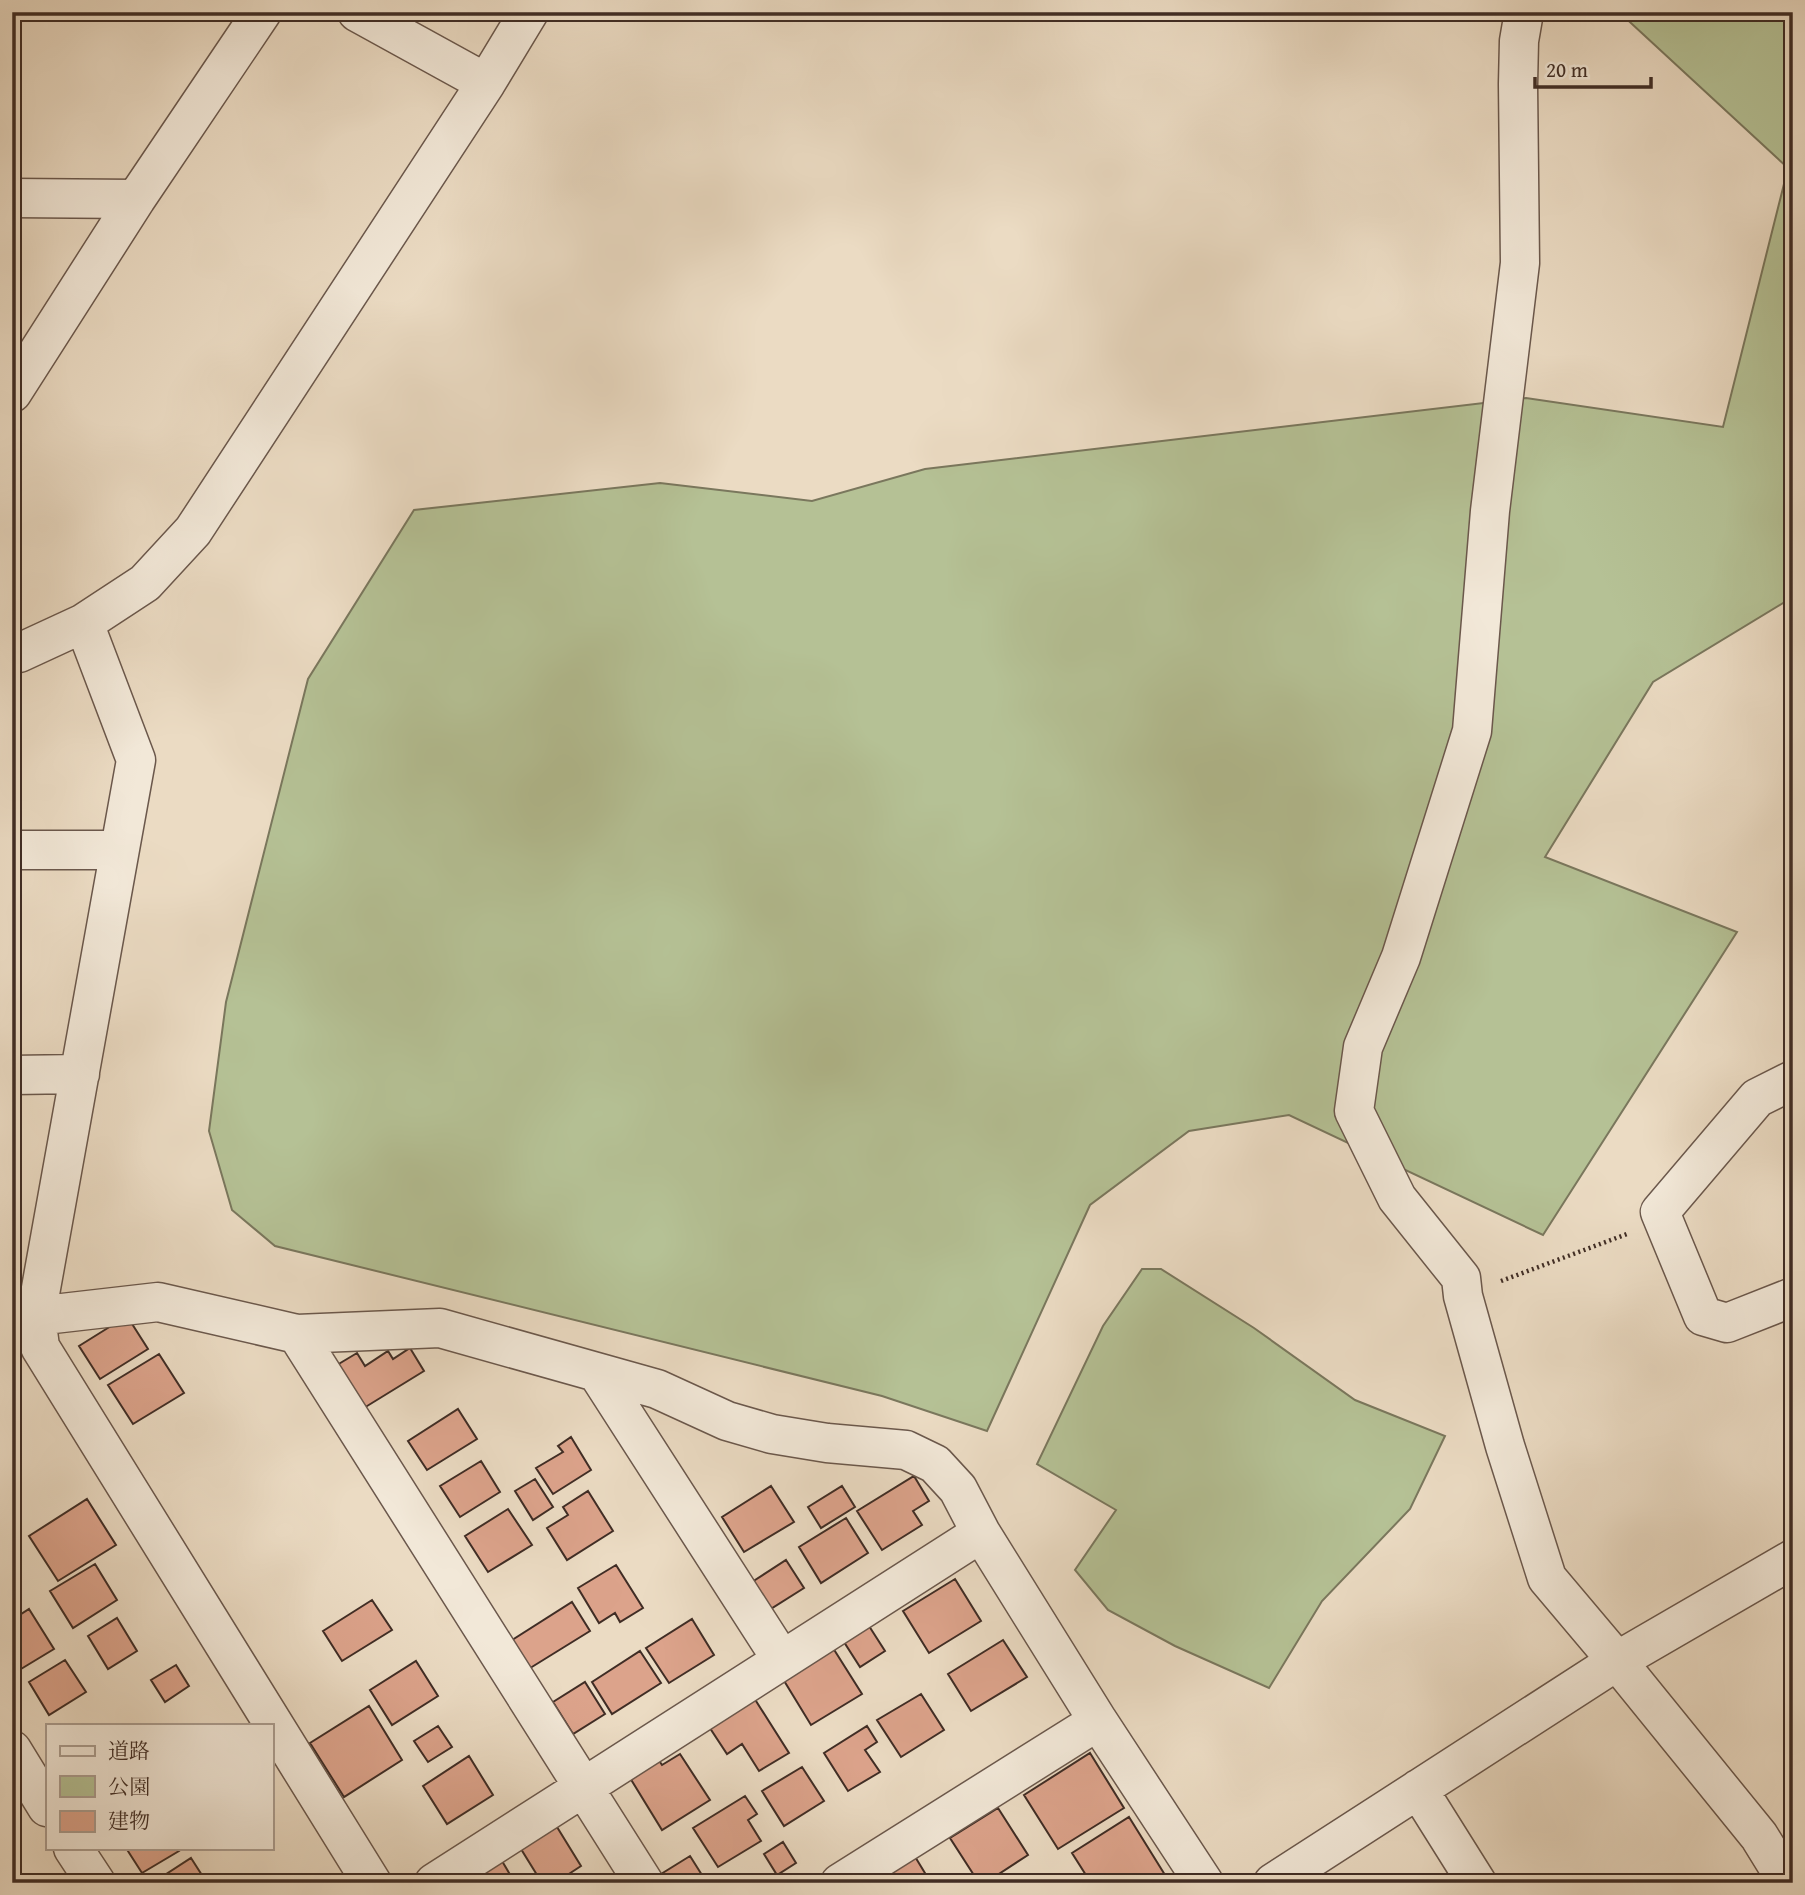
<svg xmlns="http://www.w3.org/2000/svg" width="1805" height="1895" font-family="'Gentium Book Plus','Noto Serif JP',serif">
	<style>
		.green { fill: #b5c195; stroke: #7a775d; stroke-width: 2 }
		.building { fill: #dca38b; stroke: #402d25; stroke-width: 2 }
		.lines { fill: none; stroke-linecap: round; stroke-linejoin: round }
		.minor-casing { stroke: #6b584c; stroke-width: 41 }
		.path { stroke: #402d25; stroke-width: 4.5; stroke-dasharray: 2 3.5; stroke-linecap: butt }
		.minor { stroke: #f2e8d8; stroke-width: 38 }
	</style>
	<rect width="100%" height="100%" fill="#ebdbc3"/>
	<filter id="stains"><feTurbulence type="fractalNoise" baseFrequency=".00286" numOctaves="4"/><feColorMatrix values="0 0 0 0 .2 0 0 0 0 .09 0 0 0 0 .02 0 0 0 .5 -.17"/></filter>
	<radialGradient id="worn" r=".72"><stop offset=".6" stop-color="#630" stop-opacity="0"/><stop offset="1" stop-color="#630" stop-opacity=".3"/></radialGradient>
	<path class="green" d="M1619,12H1793V597L1653,682L1545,857L1737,932L1543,1235L1289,1115L1189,1131L1090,1205L987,1431L882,1396L275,1246L232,1210L209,1131L226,1002L308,679L414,510L660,483L812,501L925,469L1526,398L1723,427L1788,168Z
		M1142,1269H1161L1254,1328L1355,1400L1445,1436L1410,1509L1322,1601L1269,1688L1175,1646L1108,1610L1075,1570L1116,1510L1037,1464L1103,1326Z"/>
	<path class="building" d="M127,1316L148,1349L100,1379L79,1346Z
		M410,1348L424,1371L359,1411L332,1368L357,1353L365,1366L388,1351L393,1359Z
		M159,1354L184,1393L133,1424L108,1385Z
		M458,1409L477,1439L427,1470L408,1441Z
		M571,1437L591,1470L553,1494L536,1468L563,1452L558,1446Z
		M481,1461L500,1492L460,1517L440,1486Z
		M914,1476L929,1501L913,1511L922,1525L882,1550L857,1511Z
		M535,1479L553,1507L533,1520L515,1491Z
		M771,1486L794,1522L744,1552L722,1517Z
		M842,1486L855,1507L821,1528L808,1507Z
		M588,1491L613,1531L567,1560L547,1528L568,1515L563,1507Z
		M87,1499L116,1545L58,1581L29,1536Z
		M508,1509L532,1545L488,1572L465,1536Z
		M846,1518L868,1553L821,1583L799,1547Z
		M786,1560L804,1588L769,1610L752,1582Z
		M95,1564L117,1600L73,1628L50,1591Z
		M616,1565L643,1608L620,1622L615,1613L599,1623L578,1588Z
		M955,1579L981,1621L929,1653L903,1611Z
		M372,1600L392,1630L342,1661L323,1631Z
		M572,1602L590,1631L527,1670L509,1642Z
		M29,1609L54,1649L16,1672L12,1666V1637L16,1634L12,1628V1620Z
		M117,1618L137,1651L108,1669L88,1636Z
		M692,1619L714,1655L669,1683L646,1648Z
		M869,1626L885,1651L860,1667L844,1642Z
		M1003,1640L1027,1677L971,1711L948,1674Z
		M833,1648L862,1694L811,1725L783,1679Z
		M640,1651L661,1683L612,1714L592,1682Z
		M65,1660L86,1692L49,1715L29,1682Z
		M416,1661L438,1696L392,1725L370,1690Z
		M176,1665L189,1686L165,1702L151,1680Z
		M585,1682L605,1714L573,1734L553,1702Z
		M749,1690L789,1753L759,1771L742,1744L727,1754L704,1719Z
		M921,1694L944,1730L901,1757L877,1720Z
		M369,1706L402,1760L344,1797L310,1743Z
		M438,1726L452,1747L428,1762L414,1741Z
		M867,1726L877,1742L865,1750L880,1772L848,1791L824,1753Z
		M1090,1753L1124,1808L1058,1849L1024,1795Z
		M680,1754L710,1800L662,1830L627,1773L656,1756L662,1765Z
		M469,1756L493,1795L447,1824L423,1786Z
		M802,1767L824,1801L784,1826L762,1791Z
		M745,1796L757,1814L748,1820L761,1841L718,1867L693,1828Z
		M998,1808L1028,1855L985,1883H979L950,1838Z
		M1129,1817L1170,1883H1091L1072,1853Z
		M557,1827L581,1866L555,1883H542L521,1849Z
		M783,1842L796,1863L777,1875L764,1854Z
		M126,1848H177L179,1851L142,1873Z
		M914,1855L931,1883H868Z
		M690,1856L707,1883H656L653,1879Z
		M191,1858L207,1883H159L157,1880Z
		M502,1861L515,1883H467Z"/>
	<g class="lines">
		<defs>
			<path id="minor" d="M357,12L486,83
				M1524,12L1519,41L1518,84L1520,263L1490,511L1472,731L1401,957L1363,1047L1354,1111L1397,1198L1461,1278L1463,1296L1505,1446L1547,1578L1617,1661L1759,1836L1788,1883
				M12,198L136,199
				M12,393L136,199L262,12
				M84,623L136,760L36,1316L40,1347L372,1883
				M12,654L19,653L84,623L145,583L193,531L486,83L529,12
				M12,850H119
				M12,1075L80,1074
				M1793,1080L1757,1098L1660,1212L1703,1316L1727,1323L1793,1297
				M12,1313L36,1316L158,1302L297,1334L440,1328L657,1389L727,1421L772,1434L827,1443L906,1450L935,1464L958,1489L981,1533L1098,1721L1204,1883
				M297,1334L644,1883
				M598,1374L782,1660
				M12,1750L47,1807
				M1418,1789L1477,1883
				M73,1848L96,1883
				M434,1883L981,1533
				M840,1883L1098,1721
				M1273,1883L1617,1661L1793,1559"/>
		</defs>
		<use href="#minor" class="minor-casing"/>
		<path class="path" d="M1501,1281L1627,1234"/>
		<use href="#minor" class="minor"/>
	</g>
	<rect width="1805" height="1895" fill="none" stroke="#ebdbc3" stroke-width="42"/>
	<rect x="14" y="14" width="1777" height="1867" fill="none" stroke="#402d25" stroke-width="3.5"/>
	<rect x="21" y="21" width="1763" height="1853" fill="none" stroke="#402d25" stroke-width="2"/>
	<rect x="46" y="1724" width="228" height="126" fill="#f2e8d8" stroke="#ab9d90" stroke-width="2"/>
	<rect x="60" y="1746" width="35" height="10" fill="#f2e8d8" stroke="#ab9d90" stroke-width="2"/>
	<text x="108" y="1758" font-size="21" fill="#402d25">道路</text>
	<rect x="60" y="1776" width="35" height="21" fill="#b5c195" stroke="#ab9d90" stroke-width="2"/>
	<text x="108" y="1794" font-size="21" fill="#402d25">公園</text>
	<rect x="60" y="1811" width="35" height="21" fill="#dca38b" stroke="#ab9d90" stroke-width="2"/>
	<text x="108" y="1828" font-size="21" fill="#402d25">建物</text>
	<path d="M1535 77v10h116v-10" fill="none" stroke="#402d25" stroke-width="3.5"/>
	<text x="1546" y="77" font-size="21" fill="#402d25" stroke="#f2e8d8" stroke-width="5" paint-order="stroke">20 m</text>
	<rect width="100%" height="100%" filter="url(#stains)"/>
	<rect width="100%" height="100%" fill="url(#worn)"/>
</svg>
